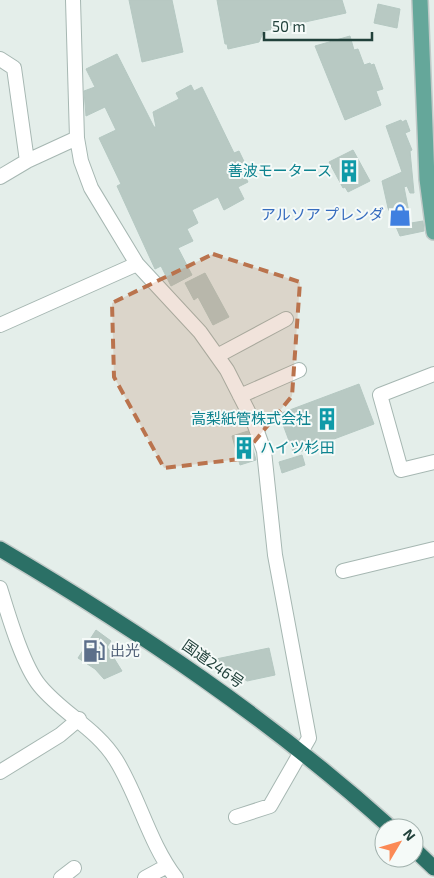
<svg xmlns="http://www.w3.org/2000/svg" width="434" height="878" font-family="'Exo 2','Noto Sans JP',sans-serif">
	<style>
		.building { fill: #b8c9c3; stroke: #b5c8c2 }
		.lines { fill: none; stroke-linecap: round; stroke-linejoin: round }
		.minor-casing { stroke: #a6b7b2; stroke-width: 16 }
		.major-casing { stroke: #c1cac8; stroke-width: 18 }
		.highway-casing { stroke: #c1cac8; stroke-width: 18 }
		.minor { stroke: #fff; stroke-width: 14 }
		.major { stroke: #65a79a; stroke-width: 15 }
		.highway { stroke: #2b7066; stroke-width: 15 }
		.marked { fill: #ba734d; fill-opacity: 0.2; stroke: #ba734d; stroke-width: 4; stroke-dasharray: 10 6; stroke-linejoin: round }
		.labels { text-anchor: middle; stroke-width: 4; stroke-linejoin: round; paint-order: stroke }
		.culture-label { font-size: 15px; fill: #0d838f; stroke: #f5faf8; text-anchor: end }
		.shop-label { font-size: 15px; fill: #366cbe; stroke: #f5faf8; text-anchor: end }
		.service-label { font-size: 15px; fill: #4e5e75; stroke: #f5faf8; text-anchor: start }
		.street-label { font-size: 15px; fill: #21413b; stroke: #f5faf8 }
	</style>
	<rect width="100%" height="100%" fill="#e4eeea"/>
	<path class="building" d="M129,0H172L183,52L142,62Z
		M217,0H342L346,13L264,31L259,42L228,49L227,44H225Z
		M378,4L400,9L397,28L374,23Z
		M350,36L354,50L358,49L364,65L370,63L371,65L374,64L383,89L376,91L381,105L345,120L315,46Z
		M117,54L154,127H156L153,112L179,99L176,93L191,85L194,91L202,87L234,153L239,151L251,176L246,178L248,182L238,187L244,199L224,210L218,197L192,210L198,223L187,229L193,241L178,248L192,275L171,286L161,266L155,269L117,186L121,184L99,138L116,130L105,107L86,116L84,91L95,87L86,69Z
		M401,120L402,122L406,120L410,131L405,133L412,150L410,151L414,193H410L407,186L404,187L411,223L423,221L424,231L400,236L388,208L382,181L402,172L386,126Z
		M353,150L370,181L348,192L345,187L343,188L329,162Z
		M205,273L229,317L213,325L198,297L194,300L185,283Z
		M359,384L374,424L294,454L279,414Z
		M248,431L256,460L240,465L232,436Z
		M302,455L305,465L282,473L279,462Z
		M96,630L111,641L107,647L122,671L104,679L95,669L78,658Z
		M269,648L275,675L247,681L216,659Z"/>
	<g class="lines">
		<defs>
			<path id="minor" d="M73,0L77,138L81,161L91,188L137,264L200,332L227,370L254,423L264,451L275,555L309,738L270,806L236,817
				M0,59L14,68L27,161
				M0,177L27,161L77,138
				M0,325L137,264
				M217,356L286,319
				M434,374L380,395L401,470L434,462
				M240,396L299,370
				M343,571L434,549
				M0,588C8,614 23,666 40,686C63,714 96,728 116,760C139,797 149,843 176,878
				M0,772L60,735L79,719
				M61,878L74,868
				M145,878L167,866"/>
			<path id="major" d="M420,0L427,179L434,232"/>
			<path id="highway" d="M0,549C139,631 271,720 391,828
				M414,849L434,868"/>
		</defs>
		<use href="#minor" class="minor-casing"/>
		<use href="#major" class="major-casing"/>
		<use href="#highway" class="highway-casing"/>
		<use href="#minor" class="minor"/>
		<use href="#major" class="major"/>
		<use href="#highway" class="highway"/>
	</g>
	<path class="marked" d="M213,254L300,282L292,396L240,459L164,468L114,377L112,303Z"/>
	<defs>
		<symbol id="building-bare" viewBox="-9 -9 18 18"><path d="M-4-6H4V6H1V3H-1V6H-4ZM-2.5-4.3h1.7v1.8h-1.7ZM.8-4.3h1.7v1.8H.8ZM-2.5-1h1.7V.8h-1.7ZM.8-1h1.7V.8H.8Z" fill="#0f9aa8" stroke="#f5faf8" stroke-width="2.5" paint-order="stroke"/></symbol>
		<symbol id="shop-bare" viewBox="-9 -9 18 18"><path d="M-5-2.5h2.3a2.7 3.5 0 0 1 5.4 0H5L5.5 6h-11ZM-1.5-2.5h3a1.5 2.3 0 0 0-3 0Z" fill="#3f7fe0" stroke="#f5faf8" stroke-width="2.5" paint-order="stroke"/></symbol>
		<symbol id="fuel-bare" viewBox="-9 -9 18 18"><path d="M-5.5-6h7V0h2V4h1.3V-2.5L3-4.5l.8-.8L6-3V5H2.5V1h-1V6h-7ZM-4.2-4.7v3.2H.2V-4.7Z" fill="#5c6f8a" stroke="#f5faf8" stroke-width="2.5" paint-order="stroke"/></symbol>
	</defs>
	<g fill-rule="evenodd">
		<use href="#building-bare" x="333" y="155" width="32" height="32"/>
		<use href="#shop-bare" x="384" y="199" width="32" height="32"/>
		<use href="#building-bare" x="311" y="403" width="32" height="32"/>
		<use href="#building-bare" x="228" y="432" width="32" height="32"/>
		<use href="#fuel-bare" x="78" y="635" width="32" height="32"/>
	</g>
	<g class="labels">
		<g class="culture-label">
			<text x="332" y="176">善波モータース</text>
			<text x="311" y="424">高梨紙管株式会社</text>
			<text x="260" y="453" text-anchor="start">ハイツ杉田</text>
		</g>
		<g class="shop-label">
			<text x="384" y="220">アルソア プレンダ</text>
		</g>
		<g class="service-label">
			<text x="110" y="656">出光</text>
		</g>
		<g class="street-label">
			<text transform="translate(213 664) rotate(35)" y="5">国道246号</text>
		</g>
	</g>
	<g transform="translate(399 843) rotate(52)"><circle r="24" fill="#f5faf8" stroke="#a0b0ac"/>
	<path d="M0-4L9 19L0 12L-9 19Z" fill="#fb8955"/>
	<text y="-8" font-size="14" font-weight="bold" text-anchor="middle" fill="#21413b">N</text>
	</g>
	<path d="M264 32v8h108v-8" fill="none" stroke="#21413b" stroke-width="2.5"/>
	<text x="272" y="32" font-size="15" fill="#21413b" stroke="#f5faf8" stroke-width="4" paint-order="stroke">50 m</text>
</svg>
